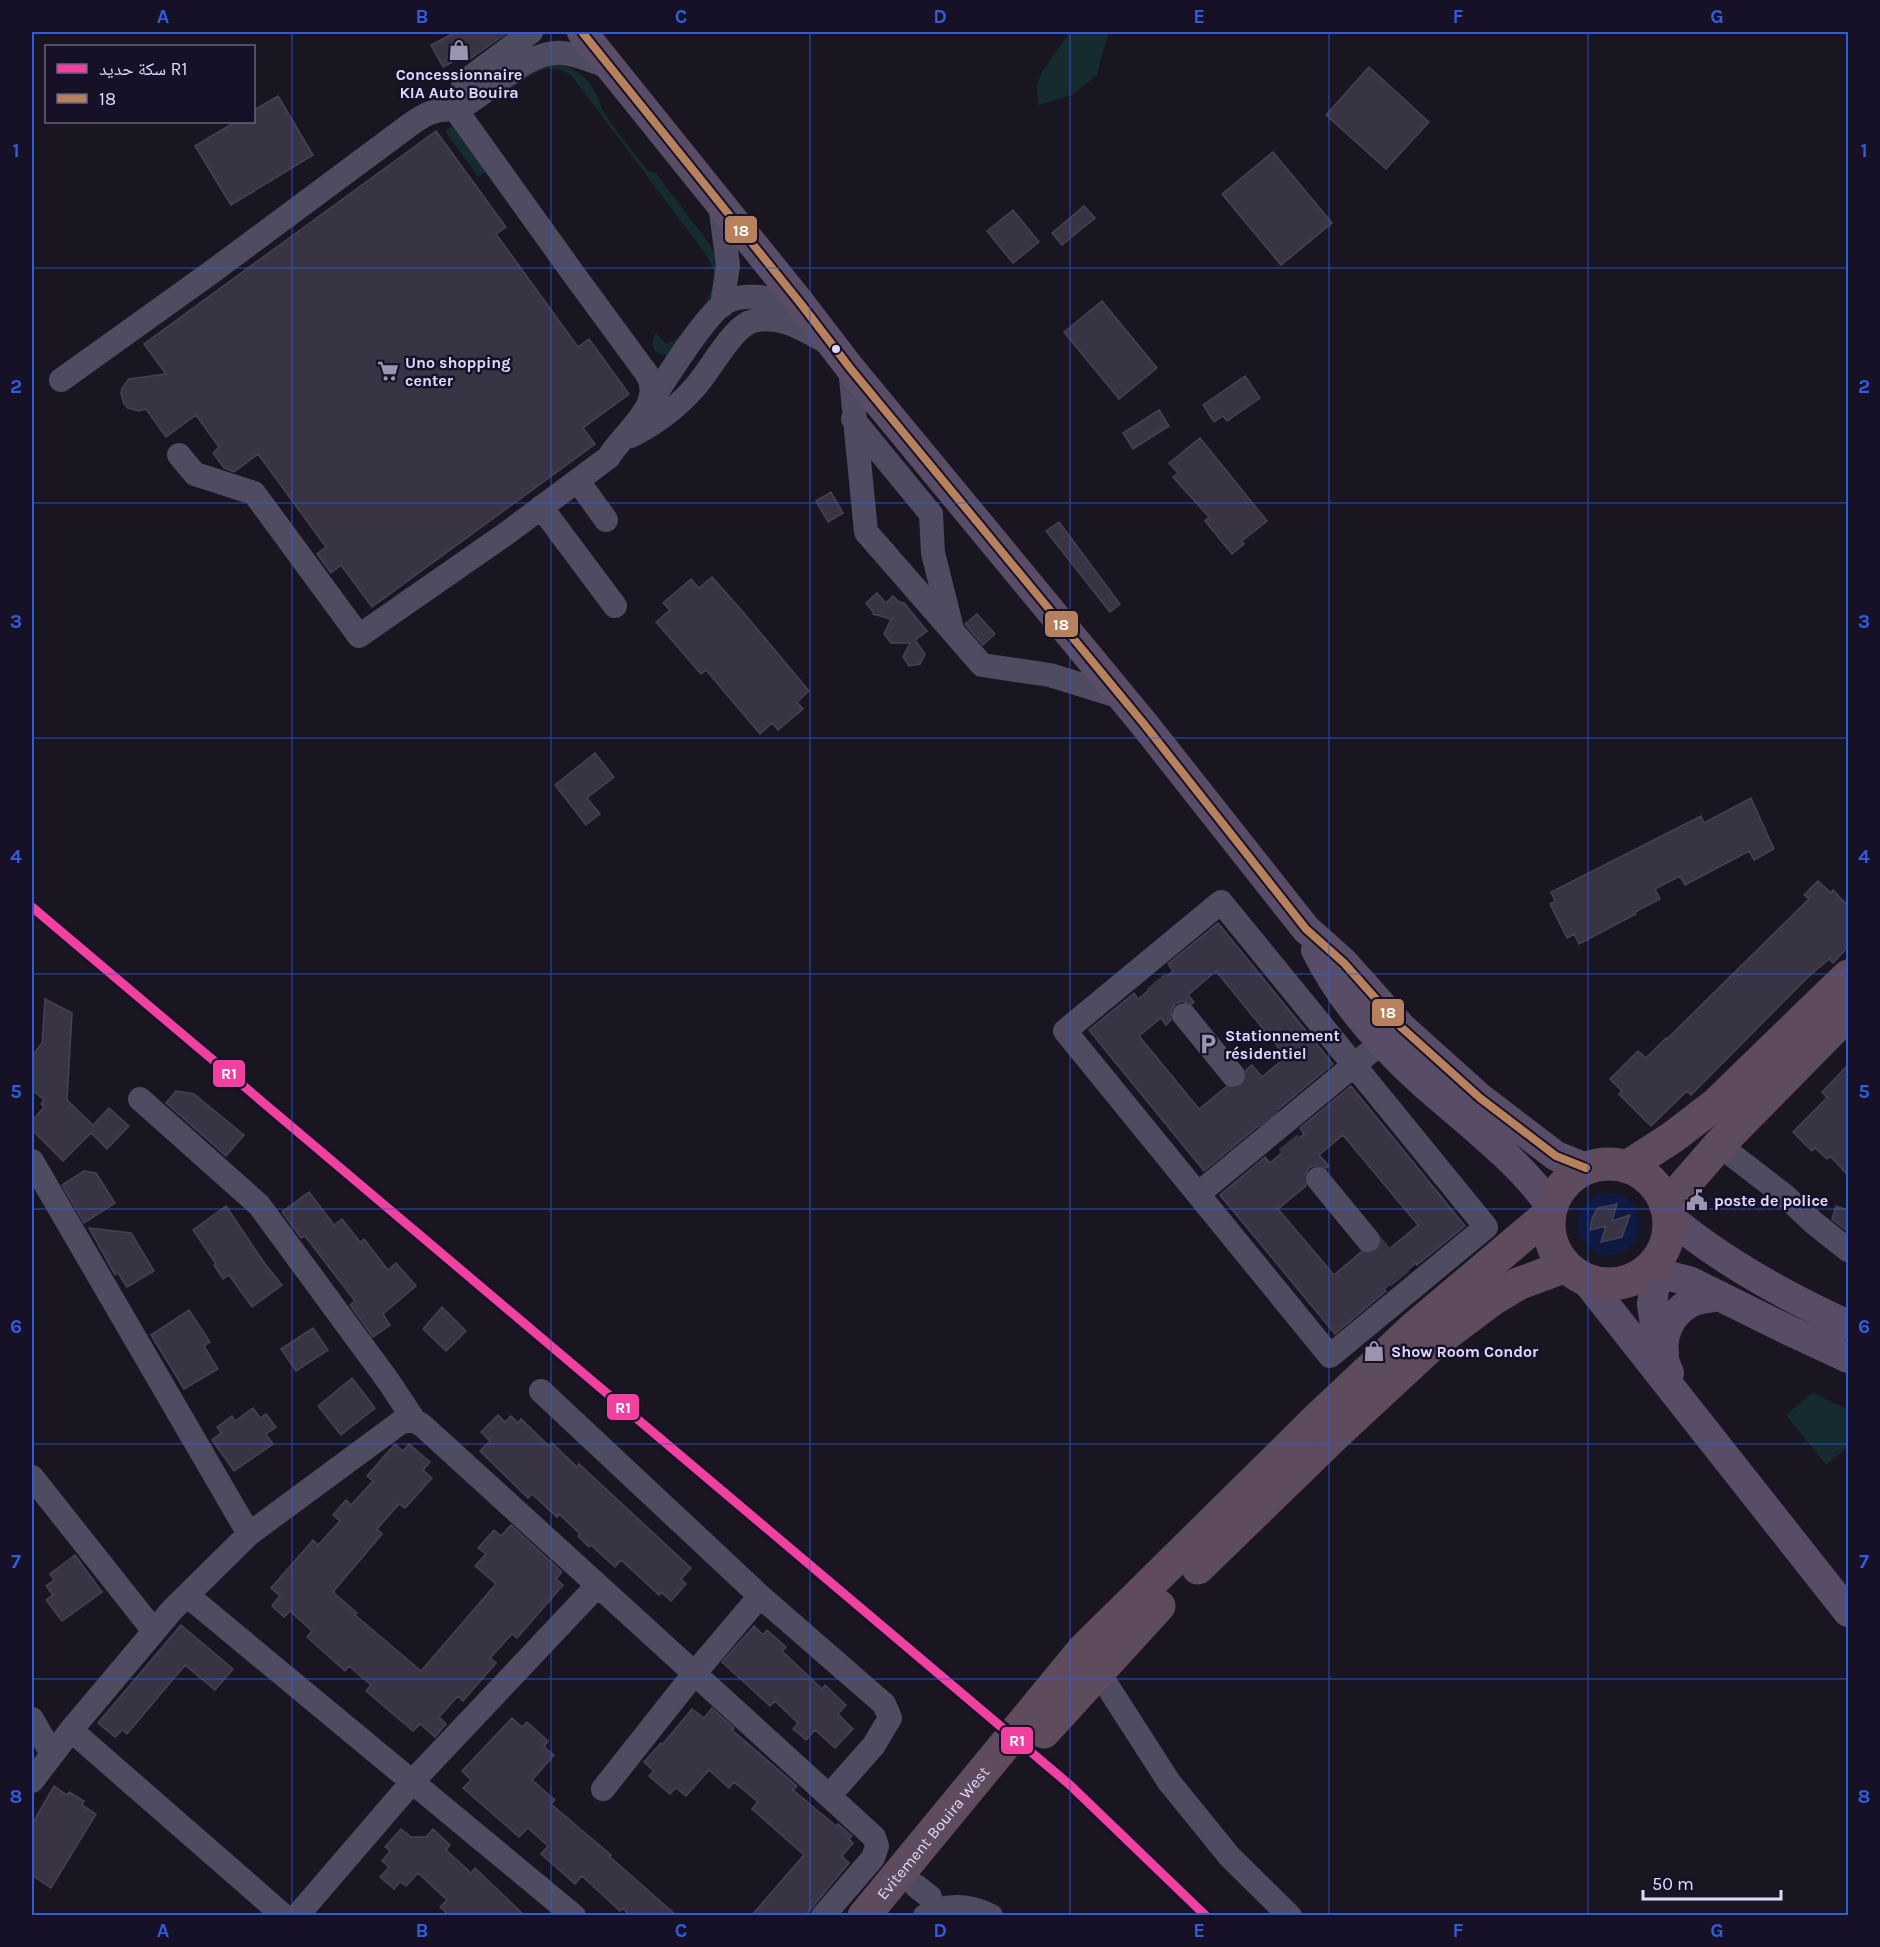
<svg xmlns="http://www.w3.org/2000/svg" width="1880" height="1947" font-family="Karla,'Noto Naskh Arabic',sans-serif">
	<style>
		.green { fill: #152b2f }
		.water { fill: #0e1a41 }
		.building { fill: #393444; stroke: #474155; stroke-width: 1.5; fill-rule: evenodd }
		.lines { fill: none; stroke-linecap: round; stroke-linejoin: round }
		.minor-tunnel { stroke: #373343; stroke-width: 24; stroke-dasharray: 24 12; stroke-linecap: butt }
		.minor { stroke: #4f4c62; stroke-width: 24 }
		.major { stroke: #594c67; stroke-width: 30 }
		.highway { stroke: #5e4b5e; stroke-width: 33 }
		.bus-1-casing { stroke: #171127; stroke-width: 12 }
		.bus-1 { stroke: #b6815c; stroke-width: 8 }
		.rail-1-casing { stroke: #171127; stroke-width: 14 }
		.rail-1 { stroke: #f240a1; stroke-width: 9 }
		.grid { fill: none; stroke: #315cdc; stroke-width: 1.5; stroke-opacity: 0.55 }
		.bus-dot { fill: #e1d8fe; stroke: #171127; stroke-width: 2 }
		.labels { text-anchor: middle; stroke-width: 5; stroke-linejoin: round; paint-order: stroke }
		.poi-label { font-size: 16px; font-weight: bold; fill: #e1d8fe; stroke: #171127; text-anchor: start }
		.street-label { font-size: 16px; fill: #e1d8fe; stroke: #171127 }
		.line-badge { stroke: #171127; stroke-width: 2 }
		.badge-label { font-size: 16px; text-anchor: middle; font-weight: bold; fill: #fff }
		.neatline { fill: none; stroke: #315cdc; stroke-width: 2 }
		.grid-label { font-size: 20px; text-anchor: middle; font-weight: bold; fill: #315cdc }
	</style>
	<rect width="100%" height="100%" fill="#191622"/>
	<path class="green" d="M1070,32H1109L1099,65L1098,74L1072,95L1038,105L1037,84L1043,70Z
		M549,63C572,66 586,74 597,95C600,101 600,107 604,112C617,133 634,152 649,172L656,173L711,246L717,259L712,301L668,355C654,356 649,345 656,333L666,344C688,338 719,291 713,269C711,263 707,257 704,252L571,75C547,60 534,74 513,88L517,94L516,97H511L507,99L501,91Z
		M454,124L488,170L478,177L445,131Z
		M1812,1393L1848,1409V1447L1826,1465L1786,1415Z"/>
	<path class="water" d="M1578 1224a31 31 0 1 1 62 0a31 31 0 1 1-62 0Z"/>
	<path class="building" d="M456,32H508L470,59L467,54L443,67L431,45Z
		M1369,67L1429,122L1386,169L1326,115Z
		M278,96L313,155L231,205L195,146L235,122H254V110Z
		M436,131L506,227L496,234L578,347L589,339L629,394L583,428L595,444L372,607L341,565L331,573L317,554L326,547L258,454L234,472L224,468L213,453L219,447L196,415L166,437L146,409L139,411L128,408L124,404L121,393L122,388L129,379L166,374L144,344Z
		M1273,152L1332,223L1281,265L1222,194Z
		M1084,206L1095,218L1062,245L1052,233Z
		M1013,210L1039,242L1013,263L987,231Z
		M1102,301L1157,368L1119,399L1064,332Z
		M1245,376L1260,398L1227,421L1223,416L1214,422L1203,405Z
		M1159,410L1169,426L1133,449L1123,433Z
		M1200,438L1267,521L1242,541L1244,544L1232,554L1205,521L1209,517L1173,477L1178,473L1169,463Z
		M831,492L843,513L828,522L816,501Z
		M1059,522L1120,604L1110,612L1046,531Z
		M712,577L743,612L809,691L797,702L803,709L778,730L772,723L760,734L706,670L701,674L656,622L670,610L663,603L691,579L699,588Z
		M877,593L886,603L893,596L899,602L904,603L927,631L915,640L925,654L920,664L909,666L903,657L910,643H891L884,634L891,619L873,614L874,613L866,603Z
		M977,614L995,634L983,645L965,624Z
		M595,753L614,777L587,798L600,814L586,825L555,785Z
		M1751,798L1774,849L1754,860L1749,851L1685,885L1680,876L1655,889L1660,899L1635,912L1636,914L1579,944L1574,934L1567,938L1550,904L1555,901L1551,892L1701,816L1704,823Z
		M1818,881L1831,893L1833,890L1848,906V947L1833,963L1829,959L1807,978L1691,1095L1687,1091L1651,1126L1619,1094L1622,1091L1610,1079L1638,1051L1646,1058L1666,1038L1667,1039L1809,899L1804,895Z
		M1218,923L1333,1064L1204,1171L1089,1030L1134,993L1138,999L1173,971L1168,964ZM1216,971L1286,1057L1262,1077L1252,1065L1246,1070V1079L1242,1086L1235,1089L1226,1087L1199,1109L1139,1036L1161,1018L1166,1025L1171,1020V1011L1175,1004L1182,1001L1192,1004L1194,1002L1188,995Z
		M45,999L72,1013L67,1100L93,1125L109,1108L129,1126L107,1149L91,1133L63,1161L32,1130V1121L44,1107L41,1104L44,1100L32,1090V1056L42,1043Z
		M1848,1065V1175L1830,1156L1827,1159L1815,1148L1812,1151L1793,1132L1827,1098L1822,1092Z
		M1351,1086L1465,1226L1417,1265L1416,1263L1384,1289L1386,1291L1335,1334L1220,1195L1265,1157L1270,1163L1304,1134L1300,1128ZM1343,1135L1418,1225L1388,1250L1382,1242L1377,1251L1370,1254L1361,1252L1334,1275L1278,1209L1306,1186L1305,1175L1309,1168L1316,1165L1327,1168L1329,1166L1319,1155Z
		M176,1091L194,1094L244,1135L226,1156L166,1103Z
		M84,1171L96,1173L115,1203L84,1223L62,1185Z
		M309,1192L334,1225L342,1219L360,1242L364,1239L388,1270L396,1263L416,1286L383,1314L390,1325L373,1337L350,1305L355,1301L305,1236L301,1238L282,1212Z
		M1617,1204L1612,1221L1630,1215L1622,1237L1601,1242L1606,1226L1590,1230L1592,1218L1598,1208Z
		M226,1206L265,1264L282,1285L252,1307L229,1275L223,1279L214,1265L216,1264L193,1230Z
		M1836,1206L1848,1210V1232L1832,1219Z
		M89,1228L131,1233L154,1271L127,1287L118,1273L115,1275Z
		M442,1307L466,1331L446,1351L423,1329Z
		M189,1310L210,1342L204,1346L218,1369L184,1389L151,1335Z
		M313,1328L328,1350L296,1371L281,1349Z
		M352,1378L375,1408L341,1435L318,1406Z
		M253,1408L260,1418L266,1414L276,1427L266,1434L273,1444L234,1471L212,1440L221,1433L217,1427L232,1416L235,1421Z
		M498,1415L505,1422L511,1416L518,1423L521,1419L549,1446L552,1443L577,1467L579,1464L691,1568L681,1579L686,1584L671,1601L661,1592L659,1595L621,1560L615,1567L591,1545L589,1547L578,1536L580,1534L559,1514L557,1517L532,1494L528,1498L480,1451L490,1441L481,1432Z
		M395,1444L403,1451L409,1444L430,1462L423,1470L432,1478L405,1508L399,1504L377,1529L382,1534L333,1592L357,1613L355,1615L421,1671L496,1584L475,1566L486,1554L478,1548L494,1530L501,1536L511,1525L562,1572L556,1579L563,1585L517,1638L512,1634L490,1658L496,1663L463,1701L458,1696L439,1717L446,1724L435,1737L420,1724L413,1731L366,1691L371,1685L349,1666L345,1671L307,1637L312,1631L290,1611L284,1617L272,1606L280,1596L271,1588L313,1540L318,1545L340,1521L333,1515L346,1500L351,1505L373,1481L367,1476Z
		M75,1555L102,1592L62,1621L46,1600L53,1595L46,1586L54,1580L50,1574Z
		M181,1625L233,1669L215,1690L185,1665L127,1734L122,1730L115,1737L98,1723Z
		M754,1626L763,1635L767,1630L786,1647L782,1651L822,1689L825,1685L846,1705L838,1714L853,1729L835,1748L815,1730L806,1740L793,1729L798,1723L775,1701L770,1706L722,1662Z
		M712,1708L734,1728L732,1730L797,1786L793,1790L836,1826L838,1824L852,1836L849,1839L853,1843L842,1856L849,1863L805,1916H751L804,1855L752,1809L758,1802L734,1782L729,1788L709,1770L686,1796L676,1788L670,1794L649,1776L654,1771L644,1762L661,1743L662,1745L692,1709L704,1718Z
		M512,1718L522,1727L527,1722L548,1741L544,1747L554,1755L532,1780L555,1800L551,1804L611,1855L609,1856L677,1916H630L623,1908L620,1911L582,1876L575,1884L541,1854L548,1846L528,1828L519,1837L463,1788L471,1780L462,1771Z
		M54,1786L67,1795L69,1792L84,1801L82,1805L96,1814L51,1888L32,1875V1824Z
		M401,1829L411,1837H426L433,1829L450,1845L446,1850L471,1873L475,1868L525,1916H450L440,1907L447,1900L418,1873L406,1886L400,1882L394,1889L380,1877L389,1867L382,1861L390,1851L385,1847Z"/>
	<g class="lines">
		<path class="minor-tunnel" d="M1156,981L1184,1015
			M1233,1075L1269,1120
			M1288,1142L1318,1179
			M1368,1240L1400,1279"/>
		<path class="minor" d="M456,110C489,94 525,50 562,53C579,54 596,63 612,68
			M456,110L463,87L468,79L531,32
			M720,204L728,265L722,306
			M850,368L866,532L982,665L1050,675L1121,697
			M61,380L209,274L411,124C426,113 438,108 456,110L575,276L647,374C654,386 652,395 647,408
			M855,419H853L931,514L933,553L951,625
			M631,436C657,423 677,408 696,386C711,369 733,326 753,321C781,313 807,332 830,344
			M179,455L195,474L254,493L359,636L507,533L609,457C611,451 634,427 640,418C657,394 705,312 728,301C751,291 778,301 801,304
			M578,481L606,520
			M541,507L615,606
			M1221,902L1486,1227L1330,1356L1065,1031Z
			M1184,1015L1233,1075
			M140,1099L259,1205L389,1382L414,1420
			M1719,1145L1784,1195L1814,1223L1848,1250
			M32,1161L249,1534
			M1318,1179L1368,1240
			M1198,1194L1382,1042
			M541,1391L760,1596L884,1704L890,1718L874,1745L829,1796
			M32,1477L154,1631
			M188,1596L574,1916
			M1090,1659L1169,1782L1230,1857L1290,1916
			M32,1719L52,1754
			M71,1730L284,1916
			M32,1781L71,1730L172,1610L249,1534L401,1422L414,1420L423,1426L874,1837L877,1846L873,1858L823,1916
			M603,1789L694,1674L760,1596
			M916,1886L930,1897L935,1909
			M297,1916L413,1781L597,1586
			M925,1916C945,1903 970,1905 991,1916"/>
		<path class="major" d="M582,32L801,304L850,368L1144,724L1306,929L1344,963L1401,1027L1480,1098L1556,1156L1586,1168
			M1316,950C1341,1001 1381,1045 1422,1082C1467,1122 1515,1157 1551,1206
			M1668,1216C1721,1261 1785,1296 1848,1325
			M1659,1257L1652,1304L1658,1346L1669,1373
			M1635,1278L1657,1273L1689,1281L1786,1329L1848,1358
			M1585,1279L1848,1612
			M1664,1354C1661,1334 1671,1314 1688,1304C1697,1298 1710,1298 1720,1296"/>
		<g class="highway">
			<circle cx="1609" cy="1224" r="60"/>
			<path d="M1628,1166L1673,1137L1716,1104L1848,976"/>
			<path d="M1666,1206L1719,1145L1848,1014"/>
			<path d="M1198,1568L1336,1434L1433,1344L1493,1299L1518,1284L1566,1266"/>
			<path d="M1044,1732L1159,1606"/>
			<path id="s1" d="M864,1916L1083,1650L1320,1416L1416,1326L1549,1214"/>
		</g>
		<defs>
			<path id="bus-1" d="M582,32L801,304L850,368L1144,724L1306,929L1344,963L1401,1027L1480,1098L1556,1156L1586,1168"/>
		</defs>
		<use href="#bus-1" class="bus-1-casing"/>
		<use href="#bus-1" class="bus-1"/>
		<defs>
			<path id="rail-1" d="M32,907L1070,1785L1206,1916"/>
		</defs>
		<use href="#rail-1" class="rail-1-casing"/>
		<use href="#rail-1" class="rail-1"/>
	</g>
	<path class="grid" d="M292,32V1916M551,32V1916M810,32V1916M1070,32V1916M1329,32V1916M1588,32V1916M32,268H1848M32,503H1848M32,738H1848M32,974H1848M32,1209H1848M32,1444H1848M32,1679H1848"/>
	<defs>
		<symbol id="shop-bare" viewBox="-9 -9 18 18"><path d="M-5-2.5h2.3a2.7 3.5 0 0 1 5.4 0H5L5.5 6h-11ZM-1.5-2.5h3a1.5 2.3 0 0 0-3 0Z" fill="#9b94b1" stroke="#171127" stroke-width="2.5" paint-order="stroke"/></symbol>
		<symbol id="supermarket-bare" viewBox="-9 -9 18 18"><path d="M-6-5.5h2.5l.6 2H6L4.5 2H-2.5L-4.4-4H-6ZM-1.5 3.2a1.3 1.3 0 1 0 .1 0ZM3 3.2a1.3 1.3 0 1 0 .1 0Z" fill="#9b94b1" stroke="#171127" stroke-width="2.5" paint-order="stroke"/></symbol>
		<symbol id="parking-bare" viewBox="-9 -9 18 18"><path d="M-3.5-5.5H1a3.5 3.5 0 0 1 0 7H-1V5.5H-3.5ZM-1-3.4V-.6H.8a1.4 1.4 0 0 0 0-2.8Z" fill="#9b94b1" stroke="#171127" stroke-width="2.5" paint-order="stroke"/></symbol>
		<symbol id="civic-bare" viewBox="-9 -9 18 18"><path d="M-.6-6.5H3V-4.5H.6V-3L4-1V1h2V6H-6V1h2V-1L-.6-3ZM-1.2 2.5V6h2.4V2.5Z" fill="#9b94b1" stroke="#171127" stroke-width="2.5" paint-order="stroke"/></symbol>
	</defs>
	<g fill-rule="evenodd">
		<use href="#shop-bare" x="444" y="35" width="30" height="30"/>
		<use href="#supermarket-bare" x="373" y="356" width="30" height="30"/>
		<use href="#parking-bare" x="1193" y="1029" width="30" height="30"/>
		<use href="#civic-bare" x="1682" y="1185" width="30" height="30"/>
		<use href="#shop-bare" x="1359" y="1336" width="30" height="30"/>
	</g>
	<circle class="bus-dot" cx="836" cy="349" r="5"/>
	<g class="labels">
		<g class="poi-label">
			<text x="459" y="80" text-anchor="middle">Concessionnaire<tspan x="459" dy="18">KIA Auto Bouira</tspan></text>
			<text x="405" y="368">Uno shopping<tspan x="405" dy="18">center</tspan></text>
			<text x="1225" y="1041">Stationnement<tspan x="1225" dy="18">résidentiel</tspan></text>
			<text x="1714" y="1206">poste de police</text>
			<text x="1391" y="1357">Show Room Condor</text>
		</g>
		<g class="street-label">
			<text dy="6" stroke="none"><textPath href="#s1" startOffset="108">Evitement Bouira West</textPath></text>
		</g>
	</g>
	<g class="line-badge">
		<rect x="724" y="215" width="34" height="29" rx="6" fill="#b6815c"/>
		<rect x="1044" y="610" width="35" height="28" rx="6" fill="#b6815c"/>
		<rect x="1371" y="998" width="34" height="29" rx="6" fill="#b6815c"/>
		<rect x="212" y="1059" width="34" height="29" rx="6" fill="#f240a1"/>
		<rect x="606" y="1393" width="34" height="28" rx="6" fill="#f240a1"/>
		<rect x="1000" y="1726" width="34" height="29" rx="6" fill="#f240a1"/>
	</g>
	<g class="badge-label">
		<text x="741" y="236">18</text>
		<text x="1061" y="630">18</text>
		<text x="1388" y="1018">18</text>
		<text x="229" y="1079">R1</text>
		<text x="623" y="1413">R1</text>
		<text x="1017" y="1746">R1</text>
	</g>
	<rect width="1880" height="1947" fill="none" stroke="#171127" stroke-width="66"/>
	<rect x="45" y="45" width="210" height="78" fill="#171127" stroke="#68617d" stroke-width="1.5"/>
	<rect x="57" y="64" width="30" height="9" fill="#f240a1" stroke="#68617d" stroke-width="1.5"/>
	<text x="99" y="75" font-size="18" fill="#e1d8fe">سكة حديد R1</text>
	<rect x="57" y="94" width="30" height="9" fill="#b6815c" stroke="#68617d" stroke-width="1.5"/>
	<text x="99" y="105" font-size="18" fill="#e1d8fe">18</text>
	<path d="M1643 1890v9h138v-9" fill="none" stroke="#e1d8fe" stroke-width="3"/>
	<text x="1652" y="1890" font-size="18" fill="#e1d8fe" stroke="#171127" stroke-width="4.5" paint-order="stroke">50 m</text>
	<rect x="33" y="33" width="1814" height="1881" class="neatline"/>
	<g class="grid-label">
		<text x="163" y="23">A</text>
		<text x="422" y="23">B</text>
		<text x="681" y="23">C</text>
		<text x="940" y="23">D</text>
		<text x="1199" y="23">E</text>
		<text x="1458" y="23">F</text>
		<text x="1717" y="23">G</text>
		<text x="16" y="157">1</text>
		<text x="1864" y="157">1</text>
		<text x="16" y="393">2</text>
		<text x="1864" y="393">2</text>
		<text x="16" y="628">3</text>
		<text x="1864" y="628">3</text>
		<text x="16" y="863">4</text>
		<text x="1864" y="863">4</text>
		<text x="16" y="1098">5</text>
		<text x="1864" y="1098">5</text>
		<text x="16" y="1333">6</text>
		<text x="1864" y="1333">6</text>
		<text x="16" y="1568">7</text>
		<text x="1864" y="1568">7</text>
		<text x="16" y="1803">8</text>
		<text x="1864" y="1803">8</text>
		<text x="163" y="1937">A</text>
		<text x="422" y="1937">B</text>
		<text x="681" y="1937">C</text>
		<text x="940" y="1937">D</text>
		<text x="1199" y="1937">E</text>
		<text x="1458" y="1937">F</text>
		<text x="1717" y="1937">G</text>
	</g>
</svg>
